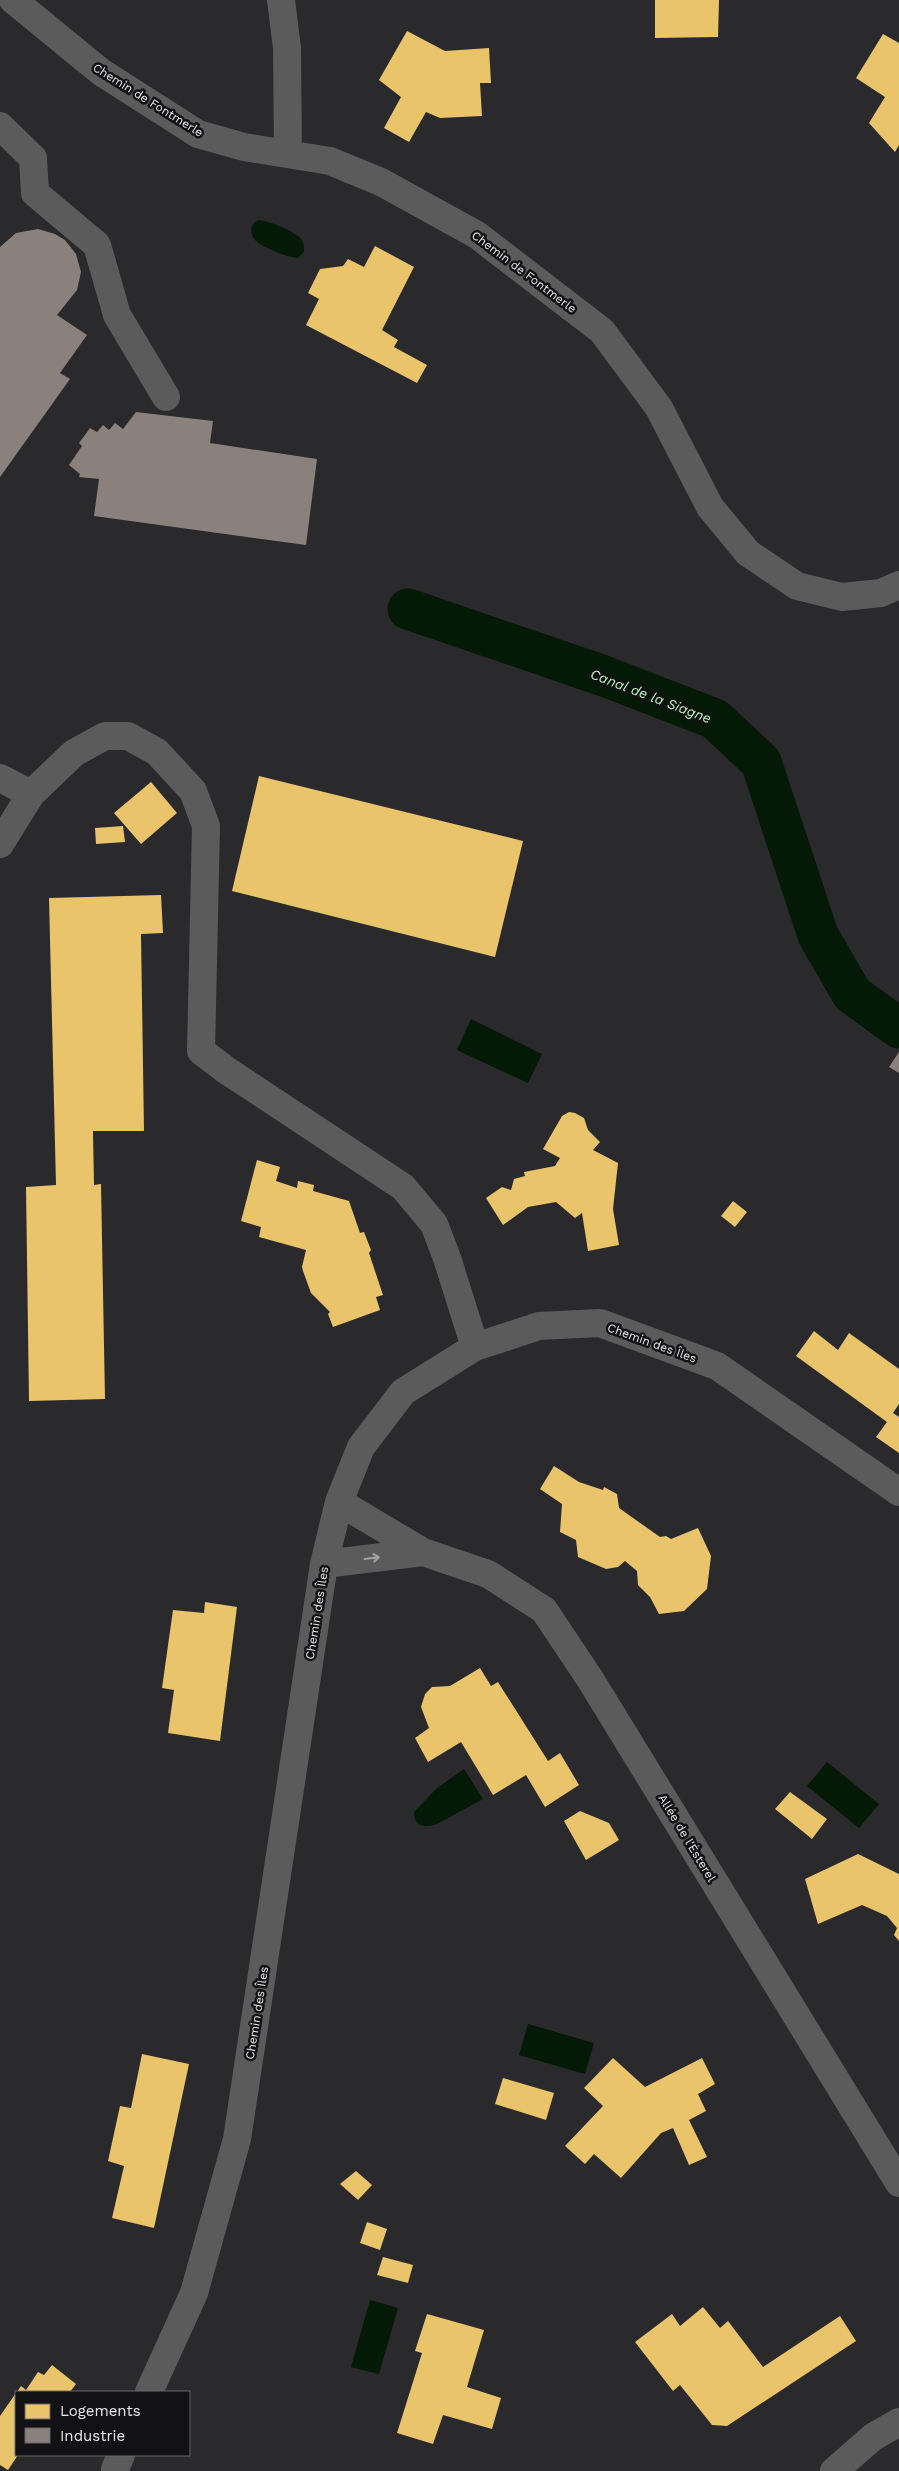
<svg xmlns="http://www.w3.org/2000/svg" width="899" height="2471" font-family="'Work Sans',sans-serif">
	<style>
		.water { fill: #041906 }
		.homes { fill: #e9c46a }
		.industry { fill: #8a817c }
		.lines { fill: none; stroke-linecap: round; stroke-linejoin: round }
		.canal { stroke: #041906; stroke-width: 41 }
		.minor { stroke: #5b5b5c; stroke-width: 28 }
		.oneway { stroke: #a2a2a4 }
		.labels { text-anchor: middle; stroke-width: 5; stroke-linejoin: round; paint-order: stroke }
		.street-label { font-size: 12px; fill: #e9e8eb; stroke: #121114 }
		.water-label { font-size: 14px; font-style: italic; fill: #bbf6bc; stroke: #121114 }
	</style>
	<rect width="100%" height="100%" fill="#2a292c"/>
	<path class="water" d="M258,220C270,221 289,229 299,237C304,241 304,246 304,252L298,258C289,258 261,247 255,240C251,235 251,231 252,225Z
		M471,1019L542,1054L528,1083L457,1050Z
		M827,1762L879,1804L859,1828L807,1786Z
		M464,1769L483,1799L437,1824C424,1828 414,1827 414,1812L436,1789Z
		M528,2024L594,2043L585,2074L519,2055Z
		M370,2300L398,2308L379,2374L351,2367Z"/>
	<path class="homes" d="M655,0H719L718,37L655,38Z
		M407,31L445,51L489,48L491,83H480L482,116L440,118L426,112L409,142L384,128L401,97L379,80Z
		M883,34L899,43V145L895,152L869,123L885,97L856,78Z
		M375,246L414,267L382,330L398,340L394,347L427,365L417,383L306,325L319,299L308,293L320,269L343,266L348,259L364,267Z
		M259,776L523,841L495,957L232,891Z
		M151,782L177,813L141,844L114,813Z
		M123,826L125,842L96,844L95,828Z
		M161,895L163,933L141,934L144,1131H93L94,1185L101,1184L105,1399L29,1401L26,1187L56,1185L49,898Z
		M569,1112L575,1113L584,1118L588,1130L600,1142L593,1150L618,1163L613,1209L619,1245L588,1251L582,1213L575,1218L556,1202L528,1207L503,1225L486,1198L502,1187L511,1190L514,1179L525,1176L524,1172L555,1166L560,1158L543,1149L562,1116Z
		M257,1160L280,1167L276,1181L297,1188L298,1181L314,1185L313,1191L349,1201L360,1233L364,1232L371,1250L369,1253L383,1295L376,1297L380,1310L333,1327L328,1314L330,1312L311,1293L303,1271L302,1267L306,1250L259,1237L261,1227L241,1221Z
		M733,1201L747,1212L735,1227L721,1216Z
		M814,1331L838,1350L849,1333L899,1369V1404L893,1413L899,1417V1453L876,1437L887,1422L796,1356Z
		M554,1466L579,1482L603,1490L604,1487L617,1494L619,1508L660,1537L666,1536L671,1539L698,1528L711,1556L707,1589L684,1611L659,1614L650,1597L638,1585L637,1571L625,1561L618,1567L606,1569L578,1557L576,1540L560,1532L562,1504L540,1489Z
		M205,1602L237,1607L220,1741L168,1733L174,1690L162,1688L173,1610L204,1613Z
		M480,1668L491,1686L498,1682L548,1761L560,1753L579,1785L545,1807L526,1775L493,1795L461,1742L428,1762L415,1738L429,1728L421,1707L425,1694L432,1687L450,1686Z
		M790,1792L827,1819L812,1839L775,1809Z
		M580,1811L609,1823L619,1840L586,1860L564,1821Z
		M858,1854L899,1874V1941L894,1935L897,1928L887,1916L862,1905L818,1924L805,1879Z
		M142,2054L189,2064L154,2228L112,2218L124,2166L108,2161L120,2106L131,2108Z
		M613,2058L645,2087L702,2058L715,2084L698,2094L706,2111L689,2120L707,2157L689,2165L673,2128L661,2133L621,2178L594,2154L585,2164L565,2146L603,2106L584,2088Z
		M503,2078L554,2093L546,2120L495,2104Z
		M356,2171L372,2185L358,2200L340,2184Z
		M367,2222L387,2229L380,2250L360,2243Z
		M383,2257L413,2265L408,2283L377,2275Z
		M703,2307L720,2328L728,2321L763,2367L840,2316L856,2341L727,2426L712,2425L680,2385L673,2391L635,2342L672,2314L680,2326Z
		M427,2314L484,2330L467,2387L501,2398L492,2429L443,2415L433,2444L397,2433L422,2353L415,2351Z
		M52,2365L76,2384L70,2392H17L21,2386L26,2390L38,2372L44,2375Z
		M16,2393V2455H18L8,2470L0,2465V2416Z"/>
	<path class="industry" d="M38,229L55,234L65,240L76,254L81,272L77,290L57,315L87,335L60,373L70,379L0,477V247L16,233Z
		M136,412L213,421L210,443L317,459L306,545L94,516L99,479L79,477L80,474L69,465L82,446L79,443L90,428L97,432L103,425L109,430L115,423L123,429Z
		M899,1052V1073L889,1067Z"/>
	<g class="lines">
		<path class="canal" d="M408,609L604,676L715,719L761,762L818,935L852,994L899,1028"/>
		<path class="minor" d="M13,0L101,72L198,134L244,147L330,161L381,182L477,235L602,331L659,408L710,507L748,553L797,586L842,597L881,593L899,585
			M281,0L287,48L288,154
			M0,126L33,158L35,193L97,245L117,315L166,397
			M0,778L31,794
			M0,844L31,794L74,753L105,736H128L157,752L193,791L206,826L201,1051L226,1070L403,1187L434,1224L447,1258L475,1347
			M339,1502L423,1552L488,1574L544,1610L590,1679L899,2183
			M324,1564L423,1552
			M149,2392L194,2293L237,2139L324,1564L339,1502L361,1447L403,1392L475,1347L539,1326L600,1323L717,1366L899,1492
			M115,2469L121,2455
			M834,2471L873,2437L899,2422"/>
	</g>
	<defs><path id="oneway-shaft" d="M-6 0H5M1.5-3L5.5 0L1.5 3" fill="none" stroke-width="1.6" stroke-linecap="round" stroke-linejoin="round" transform="scale(1.25)"/></defs>
	<use class="oneway" href="#oneway-shaft" transform="translate(372 1558) rotate(-7)"/>
	<g class="labels">
		<g class="street-label">
			<text transform="translate(148 100) rotate(32)" y="4">Chemin de Fontmerle</text>
			<text transform="translate(524 272) rotate(37)" y="4">Chemin de Fontmerle</text>
			<text transform="translate(652 1343) rotate(20)" y="4">Chemin des Îles</text>
			<text transform="translate(317 1613) rotate(-81)" y="4">Chemin des Îles</text>
			<text transform="translate(687 1838) rotate(59)" y="4">Allée de l'Ésterel</text>
			<text transform="translate(257 2013) rotate(-81)" y="4">Chemin des Îles</text>
		</g>
		<g class="water-label">
			<text transform="translate(651 696) rotate(21)" y="5">Canal de la Siagne</text>
		</g>
	</g>
	<rect x="15" y="2391" width="175" height="65" fill="#121114" stroke="#68676a"/>
	<rect x="25" y="2404" width="25" height="15" fill="#e9c46a" stroke="#68676a"/>
	<text x="60" y="2416" font-size="15" fill="#e9e8eb">Logements</text>
	<rect x="25" y="2428" width="25" height="15" fill="#8a817c" stroke="#68676a"/>
	<text x="60" y="2441" font-size="15" fill="#e9e8eb">Industrie</text>
</svg>
